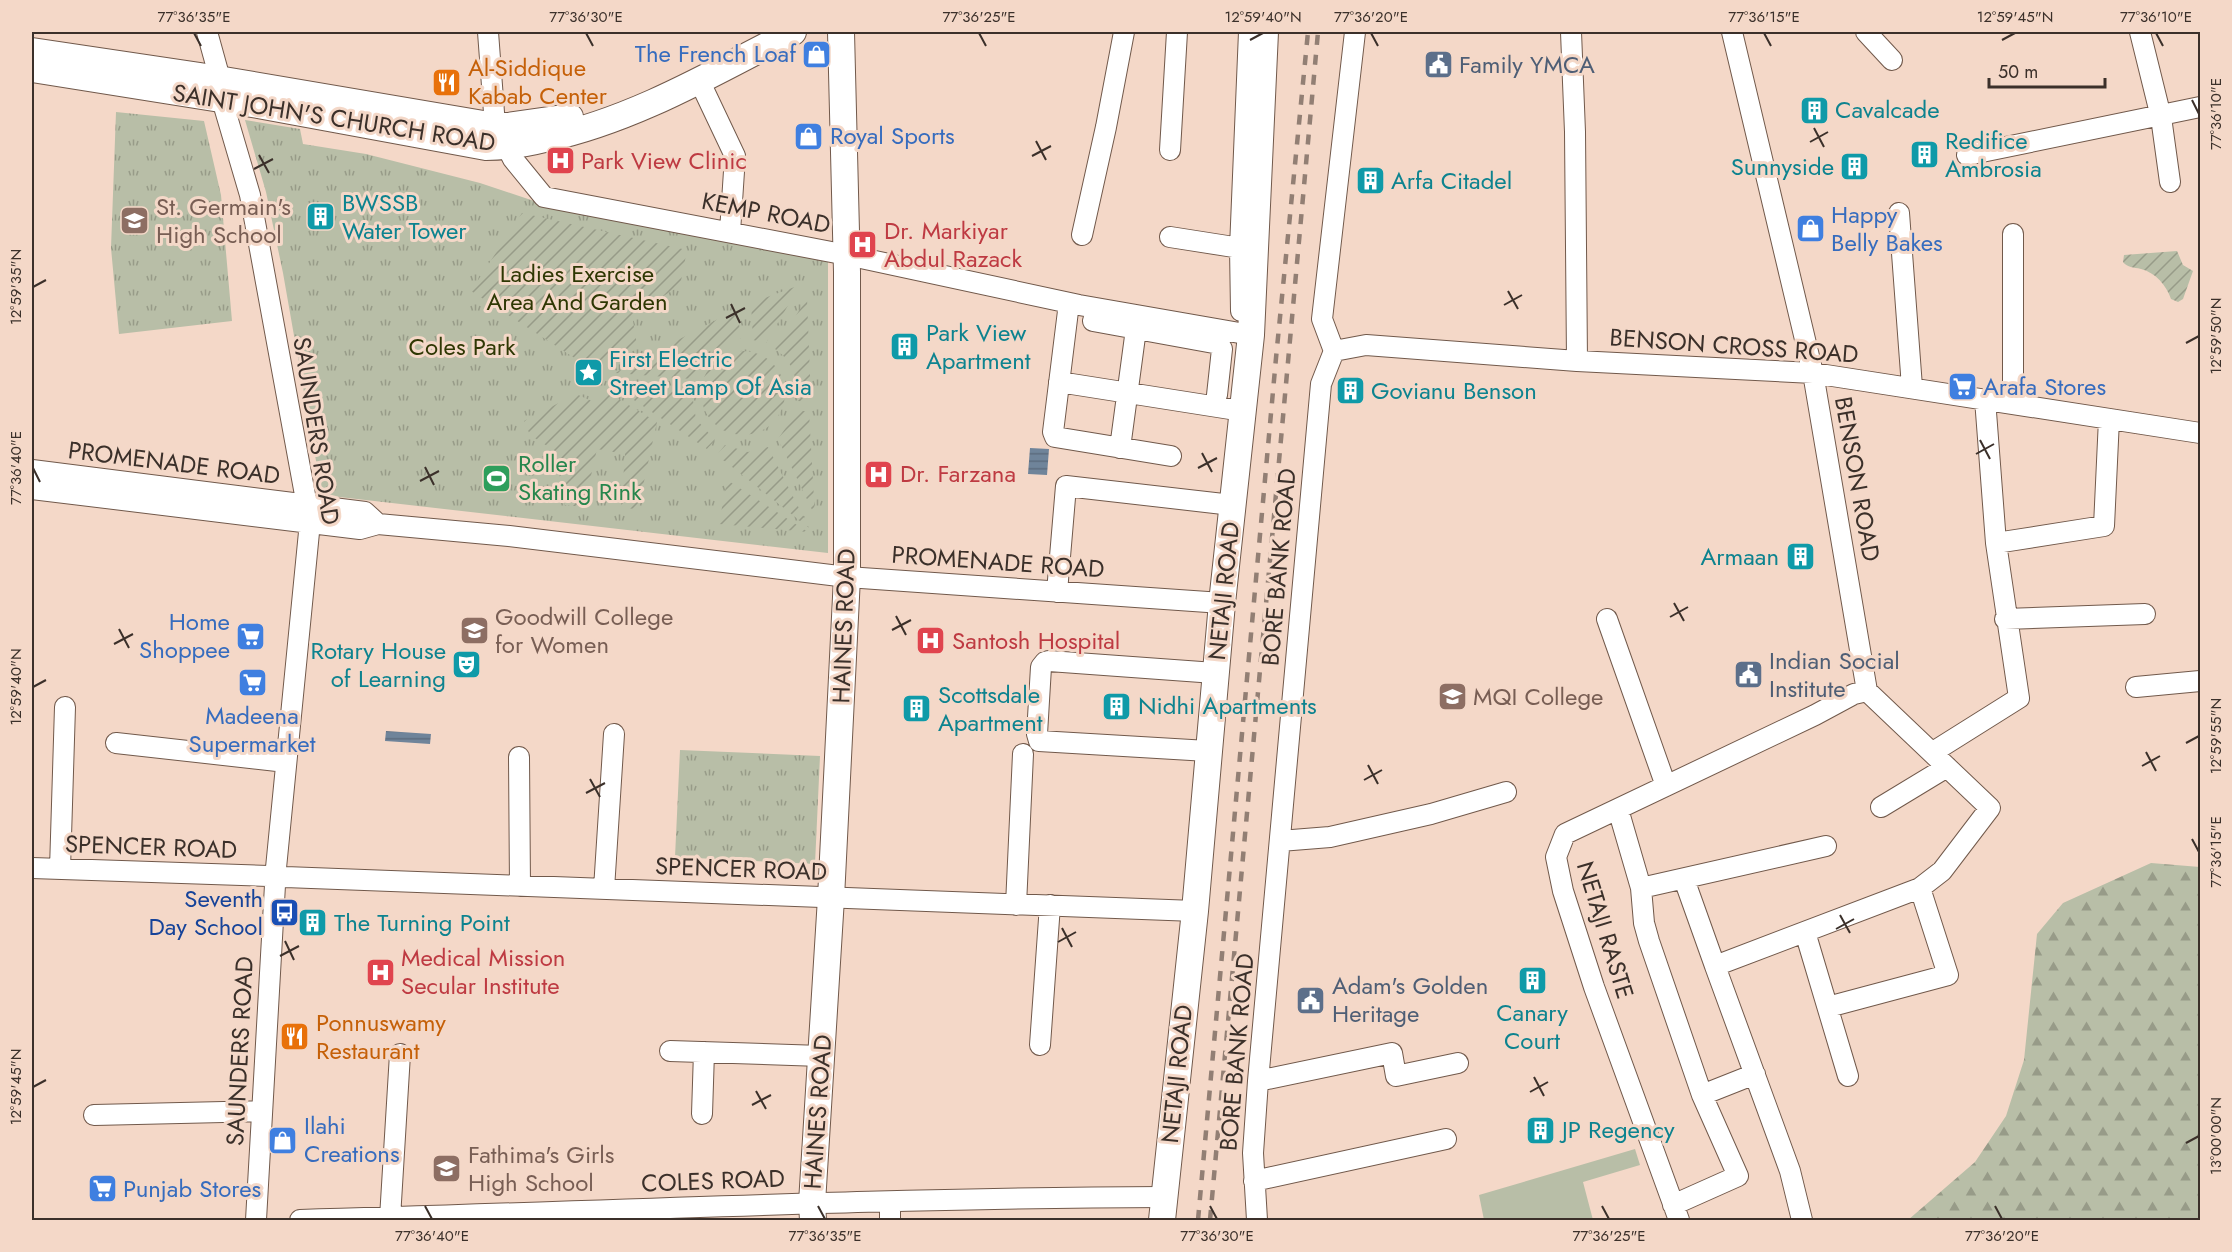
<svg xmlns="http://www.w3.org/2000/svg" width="2232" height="1252" font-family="Jost,sans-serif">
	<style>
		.grass { fill: #b8bea7 }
		.forest { fill: url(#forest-firs) }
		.park { fill: url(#park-tufts) }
		.garden { fill: url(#garden-furrows) }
		.water { fill: url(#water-rules) }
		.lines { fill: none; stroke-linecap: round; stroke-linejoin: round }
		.minor-casing { stroke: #71594b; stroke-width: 22 }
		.major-casing { stroke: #71594b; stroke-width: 28 }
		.minor { stroke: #fff; stroke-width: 20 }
		.major { stroke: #fff; stroke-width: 26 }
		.rail { stroke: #927f74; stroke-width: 4.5; stroke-dasharray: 10 10; stroke-linecap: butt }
		.ticks { fill: none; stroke: #3b302a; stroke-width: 2 }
		.labels { text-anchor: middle; stroke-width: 6; stroke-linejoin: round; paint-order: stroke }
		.shop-label { font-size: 24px; fill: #366cbe; stroke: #f4d8c8; text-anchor: start }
		.service-label { font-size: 24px; fill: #4e5e75; stroke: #f4d8c8; text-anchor: start }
		.food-label { font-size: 24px; fill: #c56008; stroke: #f4d8c8; text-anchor: start }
		.culture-label { font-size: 24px; fill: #0d838f; stroke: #f4d8c8; text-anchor: start }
		.street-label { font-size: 24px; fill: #3b302a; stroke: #f4d8c8 }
		.health-label { font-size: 24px; fill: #be3a42; stroke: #f4d8c8; text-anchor: start }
		.education-label { font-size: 24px; fill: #785e54; stroke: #f4d8c8; text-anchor: start }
		.park-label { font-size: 24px; fill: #2e3703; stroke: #f4d8c8 }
		.leisure-label { font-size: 24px; fill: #27864d; stroke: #f4d8c8; text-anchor: start }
		.transit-label { font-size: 24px; fill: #164399; stroke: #f4d8c8; text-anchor: end }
		.neatline { fill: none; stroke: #3b302a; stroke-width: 2 }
		.ticks-label { font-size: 15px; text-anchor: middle; fill: #3b302a }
	</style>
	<defs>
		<pattern id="forest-firs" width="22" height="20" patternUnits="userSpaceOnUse" patternTransform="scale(1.5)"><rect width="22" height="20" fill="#b8bea7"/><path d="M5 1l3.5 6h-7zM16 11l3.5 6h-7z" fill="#979b88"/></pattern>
		<pattern id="park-tufts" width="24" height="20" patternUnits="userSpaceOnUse" patternTransform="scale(1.5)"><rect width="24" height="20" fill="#b8bea7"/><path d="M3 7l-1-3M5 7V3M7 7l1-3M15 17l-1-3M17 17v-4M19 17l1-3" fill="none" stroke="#979b88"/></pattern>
		<pattern id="garden-furrows" width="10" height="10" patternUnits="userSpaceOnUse" patternTransform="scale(1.5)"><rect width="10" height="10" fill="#b8bea7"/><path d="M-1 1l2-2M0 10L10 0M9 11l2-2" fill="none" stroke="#979b88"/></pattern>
		<pattern id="water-rules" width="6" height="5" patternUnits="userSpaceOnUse" patternTransform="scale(1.5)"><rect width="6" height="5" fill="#6f849a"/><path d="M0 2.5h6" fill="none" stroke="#5c6c7e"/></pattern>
	</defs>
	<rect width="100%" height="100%" fill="#f4d8c8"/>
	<path class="grass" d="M1635,1149L1640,1165L1583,1182L1593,1220H1484L1479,1195Z"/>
	<path class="forest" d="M2151,863L2200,867V1220H1908L1975,1162L2006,1116L2024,1060L2037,934L2063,903Z"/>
	<path class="park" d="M116,112L204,121L221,195L232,321L119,334L111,248Z
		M245,120L300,129L303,144L366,154L480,183L540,203L828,259V553L322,495L283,273L266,192Z
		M680,750L820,756L815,864L675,857Z"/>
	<path class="garden" d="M522,213L687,250L680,286L632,315L637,345L587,366L471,291Z
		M2177,251L2183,265L2193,271L2183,299L2178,302L2171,299C2166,285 2156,273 2141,269C2133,267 2128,268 2123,262L2124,255Z
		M800,285L766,343L753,340L751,303Z
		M807,298L811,402L798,401C796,378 795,363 775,349Z
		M737,309L741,338L703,354L692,379L615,373Z
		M701 393a42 42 0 1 1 84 0a42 42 0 1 1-84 0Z
		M610,384L692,394L696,419L715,440L707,449Z
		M607,392L657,422L638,509L621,508L625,454L597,449L584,507L565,505L555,451L530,435L524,421L576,394L594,402Z
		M798,410L809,412L815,516L778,439Z
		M725,445L748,452L768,447L809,528L717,455Z
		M727,480L808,532L719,524Z"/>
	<path class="water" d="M1030,448L1049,449L1047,475L1028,474Z
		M386,731L431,734L430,744L385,741Z"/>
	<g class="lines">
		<defs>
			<path id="minor" d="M207,32L220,79L225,110L250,195L310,522L276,868
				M488,32L495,126
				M1571,32L1575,132L1577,361
				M1732,32L1813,373L1867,691
				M1866,32L1892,60
				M2140,32L2161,117L2170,182
				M699,80L735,156L730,232
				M507,147L513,159L544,197L847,255L1079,305L1251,335
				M1170,150L1177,32
				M1967,155L2200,107
				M1899,213L1912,387
				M2013,234V403
				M1082,235L1106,127L1124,32
				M1170,237L1240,248
				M1069,303L1053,432L1055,437L1171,456
				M1241,311L1240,248L1249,32
				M1093,321L1219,344L1222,349L1217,395
				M1334,351L1366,345L1577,361L1813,373L2200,433
				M1059,382L1243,411
				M1120,448L1136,329
				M32,470L365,512L378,524
				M32,489L360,529L378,524L509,536L847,577L1222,603
				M1996,543L2104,526L2109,419
				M1057,592L1066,486L1232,505
				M1607,619L1666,786
				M2005,619L2145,614
				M2136,687L2200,681
				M116,743L286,762
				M1208,751L1039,741L1037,734L1041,667L1045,662L1049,661L1215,673
				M1933,752L2019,698L1996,543L1985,399
				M519,757L520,886
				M1881,807L1947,767
				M1618,809L1641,888L1644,923L1649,941L1702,1095L1738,1176L1673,1205
				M1280,841L1330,837L1431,814L1506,792
				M32,868L268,876
				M60,869L65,707
				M285,877L1195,911
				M1684,879L1715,966
				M1641,888L1826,846
				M604,889L614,734
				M1016,905L1023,754
				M1805,932L1848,1076
				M1828,1007L1948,975L1920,888
				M1040,1045L1050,905
				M670,1051L821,1056
				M1258,1081L1392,1053L1396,1076L1458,1063
				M1702,1095L1755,1074
				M702,1114L704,1052
				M94,1115L262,1111
				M1254,1181L1446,1139
				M890,1202V1220
				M390,1218L400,1054
				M256,1220L275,885
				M300,1220C588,1212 876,1198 1164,1197
				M1257,1220L1253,1153L1258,1081L1321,384L1334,351L1322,319L1355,32
				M1679,1220L1594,987L1563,891L1556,857L1565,834L1815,715L1854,694L1867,691
				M1802,1220L1790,1171L1715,966L1920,888L1942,871L1990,808L1867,691"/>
			<path id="major" d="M32,51L200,76L495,126H508L570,117
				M32,69L258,105L486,147C507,147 525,144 545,139C634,120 713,73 793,32
				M813,1220L812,1203L831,898L847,577V272L841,32
				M1162,1220L1195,911L1222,603L1251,335L1265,32"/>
		</defs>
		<use href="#minor" class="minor-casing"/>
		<use href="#major" class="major-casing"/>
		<use href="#minor" class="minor"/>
		<use href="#major" class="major"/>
		<path class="rail" d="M1198,1220L1276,358L1308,32
			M1210,1220L1318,32"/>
	</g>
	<path class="ticks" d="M194,33L201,46M586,33L593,46M979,33L986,46M1371,33L1378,46M1764,33L1771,46M2156,33L2163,46M1250,40L1263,33M2002,40L2015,33M2192,100L2199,114M1814,128L1824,147M1036,141L1046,160M1810,142L1828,132M259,155L269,173M1032,156L1051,146M254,169L273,159M33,287L46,280M1508,291L1518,309M731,304L740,323M1504,305L1522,295M726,318L745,308M2186,343L2199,336M1980,440L1990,459M1202,453L1212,472M1976,454L1994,444M425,467L434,485M33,468L40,482M1198,468L1217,458M420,481L439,471M1674,603L1684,621M896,616L906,635M1670,617L1688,607M119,629L129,648M892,630L911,620M114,644L133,634M33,687L46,680M2186,743L2199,736M2146,752L2156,771M1368,765L1378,784M2142,766L2160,756M590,779L600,797M1364,780L1382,770M586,793L605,783M2192,839L2199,852M1840,915L1850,933M1062,928L1072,947M1836,929L1854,919M285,941L294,960M1058,942L1076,932M280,956L299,946M1534,1077L1544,1096M33,1087L46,1080M756,1091L766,1109M1530,1092L1548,1082M752,1105L771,1095M2186,1143L2199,1136M425,1206L432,1219M818,1206L825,1219M1210,1206L1217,1219M1602,1206L1609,1219M1995,1206L2002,1219"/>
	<defs>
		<symbol id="shop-square" viewBox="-11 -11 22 22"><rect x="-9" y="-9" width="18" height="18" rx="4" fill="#3f7fe0" stroke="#f4d8c8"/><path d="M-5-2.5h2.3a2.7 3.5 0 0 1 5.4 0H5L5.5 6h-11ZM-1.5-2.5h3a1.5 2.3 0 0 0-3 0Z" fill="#fff"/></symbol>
		<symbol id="civic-square" viewBox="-11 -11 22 22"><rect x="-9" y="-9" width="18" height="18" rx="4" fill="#5c6f8a" stroke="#f4d8c8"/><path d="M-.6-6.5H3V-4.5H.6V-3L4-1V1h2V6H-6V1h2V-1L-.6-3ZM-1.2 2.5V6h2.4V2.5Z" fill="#fff"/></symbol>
		<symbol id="restaurant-square" viewBox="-11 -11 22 22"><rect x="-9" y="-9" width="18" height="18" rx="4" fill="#e8710a" stroke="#f4d8c8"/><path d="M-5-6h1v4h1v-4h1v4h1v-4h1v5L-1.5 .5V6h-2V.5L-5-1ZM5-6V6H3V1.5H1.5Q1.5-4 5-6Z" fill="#fff"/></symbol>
		<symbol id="building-square" viewBox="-11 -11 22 22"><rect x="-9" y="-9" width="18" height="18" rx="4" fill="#0f9aa8" stroke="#f4d8c8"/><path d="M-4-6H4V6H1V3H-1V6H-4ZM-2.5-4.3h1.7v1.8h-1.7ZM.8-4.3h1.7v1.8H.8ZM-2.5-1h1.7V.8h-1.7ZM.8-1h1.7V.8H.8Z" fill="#fff"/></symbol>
		<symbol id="hospital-square" viewBox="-11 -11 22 22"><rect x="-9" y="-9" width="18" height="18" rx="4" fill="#e0444e" stroke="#f4d8c8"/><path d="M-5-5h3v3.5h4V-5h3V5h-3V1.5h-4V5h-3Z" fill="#fff"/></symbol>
		<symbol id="school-square" viewBox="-11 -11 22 22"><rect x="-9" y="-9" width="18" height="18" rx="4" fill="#8d6e63" stroke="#f4d8c8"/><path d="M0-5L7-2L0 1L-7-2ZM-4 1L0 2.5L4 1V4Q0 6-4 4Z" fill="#fff"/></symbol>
		<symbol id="sight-square" viewBox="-11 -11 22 22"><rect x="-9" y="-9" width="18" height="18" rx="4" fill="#0f9aa8" stroke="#f4d8c8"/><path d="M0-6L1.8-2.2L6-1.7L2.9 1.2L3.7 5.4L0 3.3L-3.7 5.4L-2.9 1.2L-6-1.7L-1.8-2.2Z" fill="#fff"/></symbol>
		<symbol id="supermarket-square" viewBox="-11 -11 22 22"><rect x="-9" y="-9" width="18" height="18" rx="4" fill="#3f7fe0" stroke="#f4d8c8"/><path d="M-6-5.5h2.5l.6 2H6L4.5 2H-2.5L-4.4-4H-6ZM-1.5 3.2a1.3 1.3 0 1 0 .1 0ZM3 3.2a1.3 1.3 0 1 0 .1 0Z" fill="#fff"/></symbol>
		<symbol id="stadium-square" viewBox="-11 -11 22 22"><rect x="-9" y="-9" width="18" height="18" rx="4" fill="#2e9e5b" stroke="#f4d8c8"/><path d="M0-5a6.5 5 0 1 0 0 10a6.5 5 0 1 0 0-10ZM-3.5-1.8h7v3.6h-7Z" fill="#fff"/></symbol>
		<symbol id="university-square" viewBox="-11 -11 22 22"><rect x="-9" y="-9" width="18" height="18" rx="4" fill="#8d6e63" stroke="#f4d8c8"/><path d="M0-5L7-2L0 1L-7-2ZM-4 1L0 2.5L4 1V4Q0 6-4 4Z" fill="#fff"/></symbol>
		<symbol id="theatre-square" viewBox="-11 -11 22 22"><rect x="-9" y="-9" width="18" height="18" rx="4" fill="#0f9aa8" stroke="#f4d8c8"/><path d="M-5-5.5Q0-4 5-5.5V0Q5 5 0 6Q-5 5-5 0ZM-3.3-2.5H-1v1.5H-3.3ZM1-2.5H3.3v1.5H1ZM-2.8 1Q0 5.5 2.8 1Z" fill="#fff"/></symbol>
		<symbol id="bus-square" viewBox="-11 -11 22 22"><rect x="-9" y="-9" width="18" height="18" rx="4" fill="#1a4fb4" stroke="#f4d8c8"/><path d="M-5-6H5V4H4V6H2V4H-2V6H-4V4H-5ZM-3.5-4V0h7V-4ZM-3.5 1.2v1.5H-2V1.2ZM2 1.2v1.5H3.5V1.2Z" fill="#fff"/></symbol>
	</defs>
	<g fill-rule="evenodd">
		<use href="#shop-square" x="800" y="38" width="33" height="33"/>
		<use href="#civic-square" x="1422" y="48" width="33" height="33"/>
		<use href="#restaurant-square" x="430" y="66" width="33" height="33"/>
		<use href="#building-square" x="1798" y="94" width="33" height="33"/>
		<use href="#shop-square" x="792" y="120" width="33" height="33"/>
		<use href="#building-square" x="1908" y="138" width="33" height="33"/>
		<use href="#hospital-square" x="544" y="144" width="33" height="33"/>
		<use href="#building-square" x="1838" y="150" width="33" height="33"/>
		<use href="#building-square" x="1354" y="164" width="33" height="33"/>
		<use href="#building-square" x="304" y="200" width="33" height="33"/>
		<use href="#school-square" x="118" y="204" width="33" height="33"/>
		<use href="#shop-square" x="1794" y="212" width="33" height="33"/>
		<use href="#hospital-square" x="846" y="228" width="33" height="33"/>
		<use href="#building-square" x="888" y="330" width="33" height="33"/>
		<use href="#sight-square" x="572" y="356" width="33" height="33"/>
		<use href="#supermarket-square" x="1946" y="370" width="33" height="33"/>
		<use href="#building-square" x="1334" y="374" width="33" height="33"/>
		<use href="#hospital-square" x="862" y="458" width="33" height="33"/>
		<use href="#stadium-square" x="480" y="462" width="33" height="33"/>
		<use href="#building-square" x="1784" y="540" width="33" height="33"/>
		<use href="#university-square" x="458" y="614" width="33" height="33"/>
		<use href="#supermarket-square" x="234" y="620" width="33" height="33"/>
		<use href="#hospital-square" x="914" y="624" width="33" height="33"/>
		<use href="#theatre-square" x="450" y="648" width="33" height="33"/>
		<use href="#civic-square" x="1732" y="658" width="33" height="33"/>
		<use href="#supermarket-square" x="236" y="666" width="33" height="33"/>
		<use href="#university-square" x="1436" y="680" width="33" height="33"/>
		<use href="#building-square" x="1100" y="690" width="33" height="33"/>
		<use href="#building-square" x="900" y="692" width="33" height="33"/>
		<use href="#bus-square" x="268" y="896" width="33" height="33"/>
		<use href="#building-square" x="296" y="906" width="33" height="33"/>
		<use href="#hospital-square" x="364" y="956" width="33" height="33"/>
		<use href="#building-square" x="1516" y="964" width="33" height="33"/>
		<use href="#civic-square" x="1294" y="984" width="33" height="33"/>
		<use href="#restaurant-square" x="278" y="1020" width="33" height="33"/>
		<use href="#building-square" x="1524" y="1114" width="33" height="33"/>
		<use href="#shop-square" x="266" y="1124" width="33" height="33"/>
		<use href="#school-square" x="430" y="1152" width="33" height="33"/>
		<use href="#supermarket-square" x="86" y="1172" width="33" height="33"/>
	</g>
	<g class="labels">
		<g class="shop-label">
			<text x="796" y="62" text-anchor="end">The French Loaf</text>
			<text x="830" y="144">Royal Sports</text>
			<text x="1831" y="223">Happy<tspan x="1831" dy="28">Belly Bakes</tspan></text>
			<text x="1983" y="395">Arafa Stores</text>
			<text x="230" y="630" text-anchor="end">Home<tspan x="230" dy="28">Shoppee</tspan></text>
			<text x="252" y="724" text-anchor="middle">Madeena<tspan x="252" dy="28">Supermarket</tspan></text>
			<text x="304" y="1134">Ilahi<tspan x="304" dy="28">Creations</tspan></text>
			<text x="123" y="1197">Punjab Stores</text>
		</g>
		<g class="service-label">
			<text x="1459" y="73">Family YMCA</text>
			<text x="1769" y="669">Indian Social<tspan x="1769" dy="28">Institute</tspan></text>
			<text x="1332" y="994">Adam's Golden<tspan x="1332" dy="28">Heritage</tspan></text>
		</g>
		<g class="food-label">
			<text x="468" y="76">Al-Siddique<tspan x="468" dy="28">Kabab Center</tspan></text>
			<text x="316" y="1031">Ponnuswamy<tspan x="316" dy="28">Restaurant</tspan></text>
		</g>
		<g class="culture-label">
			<text x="1835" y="118">Cavalcade</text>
			<text x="1945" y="149">Redifice<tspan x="1945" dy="28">Ambrosia</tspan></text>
			<text x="1834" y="175" text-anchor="end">Sunnyside</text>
			<text x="1391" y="189">Arfa Citadel</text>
			<text x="342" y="211">BWSSB<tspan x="342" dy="28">Water Tower</tspan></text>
			<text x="926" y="341">Park View<tspan x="926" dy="28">Apartment</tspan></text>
			<text x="609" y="367">First Electric<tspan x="609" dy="28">Street Lamp Of Asia</tspan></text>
			<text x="1371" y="399">Govianu Benson</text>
			<text x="1779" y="565" text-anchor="end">Armaan</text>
			<text x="446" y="659" text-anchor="end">Rotary House<tspan x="446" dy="28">of Learning</tspan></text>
			<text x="938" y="703">Scottsdale<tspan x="938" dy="28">Apartment</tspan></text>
			<text x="1138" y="714">Nidhi Apartments</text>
			<text x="334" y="931">The Turning Point</text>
			<text x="1532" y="1021" text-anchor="middle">Canary<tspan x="1532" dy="28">Court</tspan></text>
			<text x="1562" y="1138">JP Regency</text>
		</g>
		<g class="street-label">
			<text transform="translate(334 118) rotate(9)" y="8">SAINT JOHN'S CHURCH ROAD</text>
			<text transform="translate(766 213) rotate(11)" y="8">KEMP ROAD</text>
			<text transform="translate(1734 346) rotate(4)" y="8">BENSON CROSS ROAD</text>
			<text transform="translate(316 431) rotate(81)" y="8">SAUNDERS ROAD</text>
			<text transform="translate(174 463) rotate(7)" y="8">PROMENADE ROAD</text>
			<text transform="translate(1857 479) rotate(80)" y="8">BENSON ROAD</text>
			<text transform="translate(998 562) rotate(4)" y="8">PROMENADE ROAD</text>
			<text transform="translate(1279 567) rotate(-85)" y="8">BORE BANK ROAD</text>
			<text transform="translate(1224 591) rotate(-84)" y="8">NETAJI ROAD</text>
			<text transform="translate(844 626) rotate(-88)" y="8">HAINES ROAD</text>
			<text transform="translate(151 847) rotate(2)" y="8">SPENCER ROAD</text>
			<text transform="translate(741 869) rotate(2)" y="8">SPENCER ROAD</text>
			<text transform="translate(1605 930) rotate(73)" y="8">NETAJI RASTE</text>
			<text transform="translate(240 1051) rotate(-87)" y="8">SAUNDERS ROAD</text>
			<text transform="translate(1237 1052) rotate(-85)" y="8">BORE BANK ROAD</text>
			<text transform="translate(1177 1074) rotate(-84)" y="8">NETAJI ROAD</text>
			<text transform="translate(818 1112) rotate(-86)" y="8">HAINES ROAD</text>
			<text transform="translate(713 1181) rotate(-2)" y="8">COLES ROAD</text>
		</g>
		<g class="health-label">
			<text x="581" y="169">Park View Clinic</text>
			<text x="884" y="239">Dr. Markiyar<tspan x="884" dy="28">Abdul Razack</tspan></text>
			<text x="900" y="482">Dr. Farzana</text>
			<text x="952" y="649">Santosh Hospital</text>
			<text x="401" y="966">Medical Mission<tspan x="401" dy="28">Secular Institute</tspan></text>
		</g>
		<g class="education-label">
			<text x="156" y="215">St. Germain's<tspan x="156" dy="28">High School</tspan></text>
			<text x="495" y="625">Goodwill College<tspan x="495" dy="28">for Women</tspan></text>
			<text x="1473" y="705">MQI College</text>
			<text x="468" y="1163">Fathima's Girls<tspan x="468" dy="28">High School</tspan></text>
		</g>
		<g class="park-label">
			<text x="577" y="282">Ladies Exercise<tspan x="577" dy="28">Area And Garden</tspan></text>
			<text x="462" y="355">Coles Park</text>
		</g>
		<g class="leisure-label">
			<text x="518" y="472">Roller<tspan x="518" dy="28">Skating Rink</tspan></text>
		</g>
		<g class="transit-label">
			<text x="263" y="907">Seventh<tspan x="263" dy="28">Day School</tspan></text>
		</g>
	</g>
	<rect width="2232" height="1252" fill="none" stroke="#f4d8c8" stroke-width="66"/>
	<path d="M1989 78v9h116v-9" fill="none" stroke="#3b302a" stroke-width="3"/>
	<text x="1998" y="78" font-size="18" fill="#3b302a" stroke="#f4d8c8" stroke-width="4.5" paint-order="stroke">50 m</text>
	<rect x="33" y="33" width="2166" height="1186" class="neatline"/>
	<g class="ticks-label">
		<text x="194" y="22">77°36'35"E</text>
		<text x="586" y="22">77°36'30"E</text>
		<text x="979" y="22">77°36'25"E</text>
		<text x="1263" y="22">12°59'40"N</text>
		<text x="1371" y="22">77°36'20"E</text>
		<text x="1764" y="22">77°36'15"E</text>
		<text x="2015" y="22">12°59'45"N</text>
		<text x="2156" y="22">77°36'10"E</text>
		<text transform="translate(2216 114) rotate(-90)" y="5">77°36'10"E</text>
		<text transform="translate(16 287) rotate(-90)" y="5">12°59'35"N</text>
		<text transform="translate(2216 336) rotate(-90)" y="5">12°59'50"N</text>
		<text transform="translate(16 468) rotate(-90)" y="5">77°36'40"E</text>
		<text transform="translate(16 687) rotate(-90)" y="5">12°59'40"N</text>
		<text transform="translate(2216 736) rotate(-90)" y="5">12°59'55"N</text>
		<text transform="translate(2216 852) rotate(-90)" y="5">77°36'15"E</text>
		<text transform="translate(16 1087) rotate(-90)" y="5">12°59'45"N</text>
		<text transform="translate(2216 1136) rotate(-90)" y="5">13°00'00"N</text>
		<text x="432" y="1241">77°36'40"E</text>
		<text x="825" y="1241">77°36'35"E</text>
		<text x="1217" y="1241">77°36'30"E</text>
		<text x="1609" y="1241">77°36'25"E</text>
		<text x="2002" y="1241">77°36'20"E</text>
	</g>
</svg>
